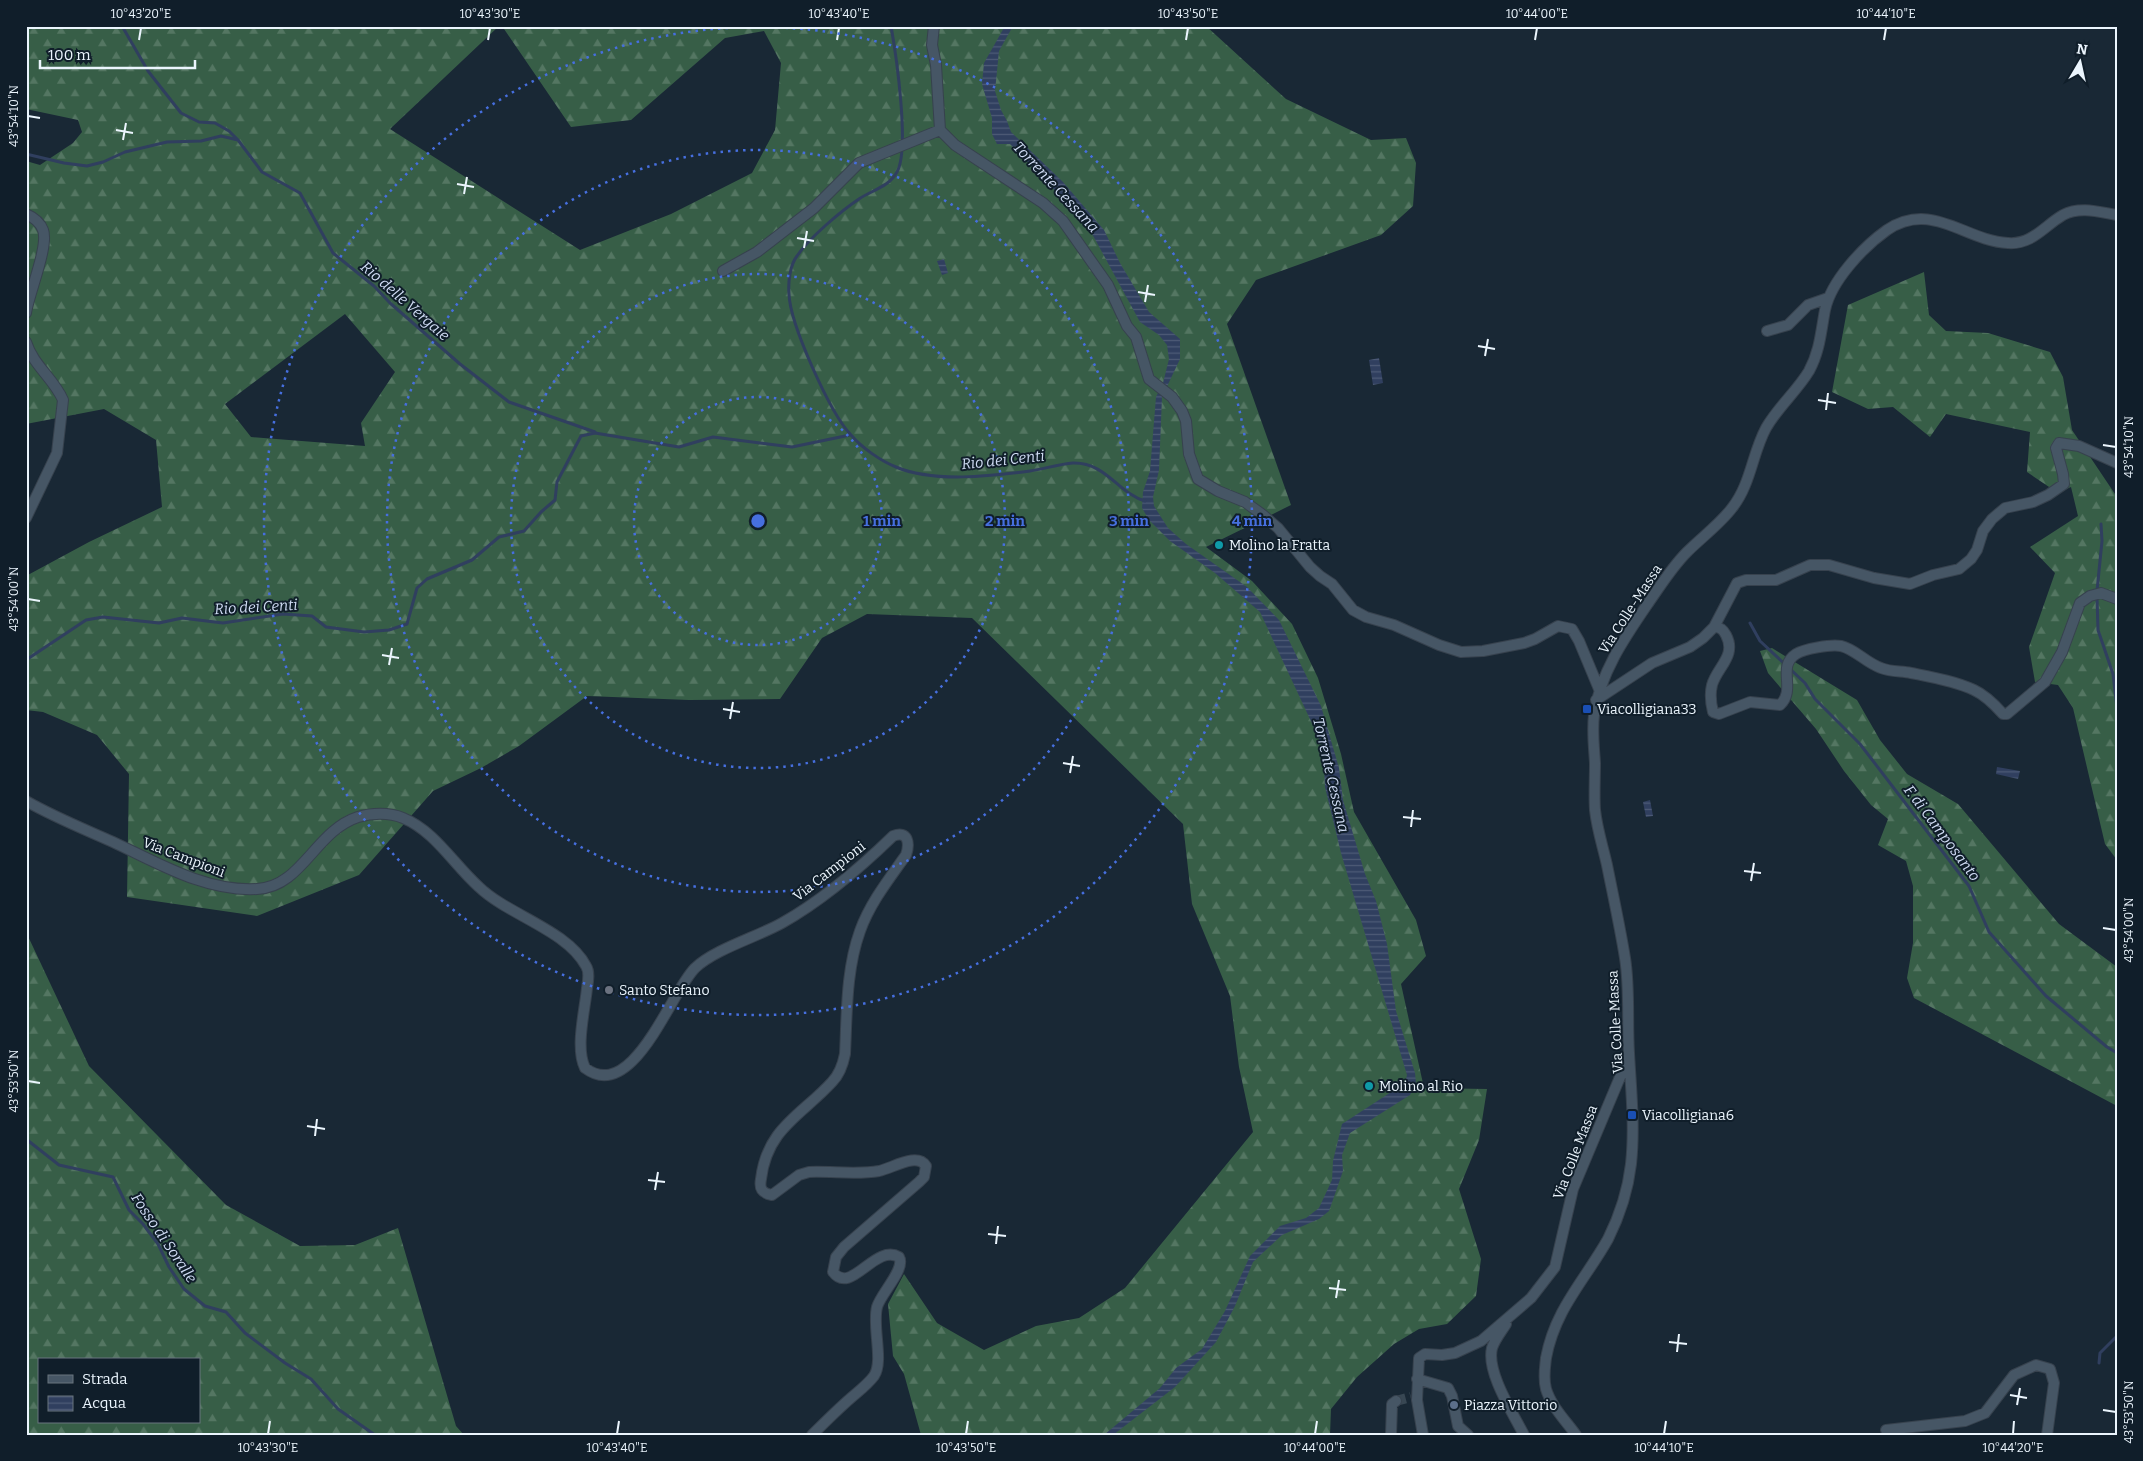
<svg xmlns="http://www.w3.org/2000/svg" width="2143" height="1461" font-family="Bitter,serif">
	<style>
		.forest { fill: url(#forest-firs); fill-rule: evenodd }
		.water { fill: url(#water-rules) }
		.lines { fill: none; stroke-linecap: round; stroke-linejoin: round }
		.stream { stroke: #303f5f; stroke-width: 3 }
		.minor-tunnel { stroke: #384753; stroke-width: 10; stroke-dasharray: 10 5; stroke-linecap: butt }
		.minor-casing { stroke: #37424e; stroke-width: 12 }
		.minor { stroke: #465665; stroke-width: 10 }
		.ticks { fill: none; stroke: #ebf5fd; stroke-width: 2 }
		.ring { fill: none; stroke: #466fdf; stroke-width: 2.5; stroke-dasharray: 2.5 5 }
		.culture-dot { fill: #0f9aa8; stroke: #101e2a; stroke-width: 2 }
		.transit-dot { fill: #1a4fb4; stroke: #101e2a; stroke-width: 2 }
		.worship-dot { fill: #6b7280; stroke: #101e2a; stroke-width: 2 }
		.service-dot { fill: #5c6f8a; stroke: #101e2a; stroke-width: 2 }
		.labels { text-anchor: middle; stroke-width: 4; stroke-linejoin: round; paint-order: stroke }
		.poi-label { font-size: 14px; fill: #ebf5fd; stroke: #101e2a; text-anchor: start }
		.street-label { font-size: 14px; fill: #ebf5fd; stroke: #101e2a }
		.water-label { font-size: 15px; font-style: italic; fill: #d0dcf4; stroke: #101e2a }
		.centre { fill: #466fdf; stroke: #101e2a; stroke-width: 2.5 }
		.ring-label { font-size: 15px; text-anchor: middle; font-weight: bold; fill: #466fdf; stroke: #101e2a; stroke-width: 4; stroke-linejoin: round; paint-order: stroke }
		.neatline { fill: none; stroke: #ebf5fd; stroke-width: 2 }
		.ticks-label { font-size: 12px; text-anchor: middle; fill: #ebf5fd }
	</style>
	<defs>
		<pattern id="forest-firs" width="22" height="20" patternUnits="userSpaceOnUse" patternTransform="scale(1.25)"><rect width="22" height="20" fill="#375e47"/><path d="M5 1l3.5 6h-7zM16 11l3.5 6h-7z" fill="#547662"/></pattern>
		<pattern id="water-rules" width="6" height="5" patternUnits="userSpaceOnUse" patternTransform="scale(1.25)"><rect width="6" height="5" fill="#303f5f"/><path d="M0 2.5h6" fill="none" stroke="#4e5b77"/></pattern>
	</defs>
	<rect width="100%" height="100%" fill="#192835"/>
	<path class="forest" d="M26,26H499L390,129L580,250L671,214L752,173L775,130L781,63L764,31L725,38L631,120L571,127L502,26H1206L1286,99L1371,140L1406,138L1416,163L1413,206L1381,235L1256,280L1227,324L1291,505L1206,547L1252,581L1292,624L1318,678L1341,754L1354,812L1416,920L1426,956L1401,984L1424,1088L1487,1089L1479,1140L1459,1189L1481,1259L1476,1296L1447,1324L1419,1329L1394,1344L1357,1377L1331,1409L1330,1435H921L904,1374L893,1356L888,1304L904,1274L937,1323L984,1350L1036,1326L1079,1318L1125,1288L1253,1132L1239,1067L1230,996L1192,904L1183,824L972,618L867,614L822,638L780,699L689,700L587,696L519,746L481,768L433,791L359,875L257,916L127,897L129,774L97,735L43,712L26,710V576L89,542L162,507L156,440L104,409L26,424V161L40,165L73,143L82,132L78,120L26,109ZM345,314L395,372L361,423L365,446L251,437L225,404Z
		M1924,272L1929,315L1946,331L1988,333L2050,352L2063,377L2072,430L2117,497V860L2105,844L2073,708L2058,685L2035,682L2029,647L2055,573L2030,547L2078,516L2071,487L2058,493L2027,472L2030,432L1946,414L1930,437L1893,407L1868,409L1832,392L1848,305Z
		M1772,648L1857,700L1880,740L1907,774L1958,804L2059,924L2117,967V1106L1914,998L1907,978L1913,943V886L1906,861L1878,845L1888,819L1871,805L1844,771L1816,729L1768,673L1760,651Z
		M26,932L89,1066L226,1205L300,1246L355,1245L398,1228L456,1426L464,1435H26ZM39,1360H199V1422H39Z"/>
	<path class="water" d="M1005,26H1013L999,51L995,91L1001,110L1007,121L1011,132L1063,182L1104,230L1120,263L1149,312L1180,339V359L1162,397L1159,470L1153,497L1154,506L1168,528L1186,544L1247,587L1279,620L1321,706L1339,768L1343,800L1365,874L1376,901L1387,944L1396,1011L1415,1073L1416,1083L1410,1095L1350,1133L1342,1155L1343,1171L1329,1211L1319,1219L1282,1235L1253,1262L1235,1306L1216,1342L1175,1387L1113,1435H1104L1160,1388L1176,1368L1202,1349L1225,1311L1250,1256L1280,1226L1306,1218L1319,1208L1332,1180L1333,1161L1342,1124L1405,1083L1407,1075L1341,853L1325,787L1323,747L1260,612L1215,573L1170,541L1149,520L1142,508L1143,492L1150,471L1156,397L1163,383L1169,359L1167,345L1159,335L1140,322L1090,230L1070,206L1010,144H997L992,134V118L982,84L984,63Z
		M944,259L948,273L942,275L937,261Z
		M1379,358L1383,383L1373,385L1369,360Z
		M1997,767L2020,771L2018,779L1996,774Z
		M1650,800L1653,816L1646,817L1643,802Z"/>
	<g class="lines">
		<path class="stream" d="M122,26L148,71L181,113L199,122L215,123L229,131L238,140L262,172L300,193L333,253L374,286L390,303L460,364L509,402L595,432
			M891,26C896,54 910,149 897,172C889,187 872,190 859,199C841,211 809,238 797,256C790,265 788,282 789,294C790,324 830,413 851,435C862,448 881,461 896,467C933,483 992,476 1030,471C1044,469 1059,464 1073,463C1106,462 1119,494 1145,501
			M26,154L64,163L87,166L103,162L125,152L167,142L201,141L221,136L238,140
			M2097,591L2102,541L2101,524
			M2097,597L2098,630L2113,674L2117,708
			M1750,623L1760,641L1805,683L1815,699L1860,744L1916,817L1969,886L1989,932L2046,996L2107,1047L2117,1053
			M26,660L86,620L103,617L159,623L182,618L223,623L283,614L312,616L326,627L364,632L389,630L407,624L417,588L427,579L472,560L499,537L524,531L541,512L555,500L557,482L581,436L595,433L679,447L713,437L792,447L850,435
			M26,1139L59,1165L113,1177L129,1210L143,1224L158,1244L169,1267L184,1289L205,1306L226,1312L245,1333L285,1363L311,1379L338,1409L375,1435
			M2099,1363L2100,1353L2117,1336"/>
		<path class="minor-tunnel" d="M1396,1401L1411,1397"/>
		<defs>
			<path id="minor" d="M934,26L932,45L936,65L940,130L955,145L1043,203L1063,221L1108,285L1127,326L1136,337L1149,379L1172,397L1182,411L1186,421L1189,454L1198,479L1218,491L1245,502L1263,515L1278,528L1310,567L1320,576L1332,584L1353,610L1366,617L1394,625L1439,645L1461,652L1483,651L1524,643L1535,639L1558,626L1572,629L1579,641L1599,689
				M26,214C33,217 40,222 43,230C49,246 29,293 26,313
				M723,271L757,252L814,208L859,163L940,130
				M1767,331L1788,325L1808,305L1828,298
				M26,342C33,365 54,379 63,400L57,453L26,518
				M1714,627C1720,627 1723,629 1726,635C1737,656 1717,667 1712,685C1710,693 1711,704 1713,712L1719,714L1750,702L1780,705C1797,689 1776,667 1796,654C1804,649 1831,644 1841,646C1855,649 1866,663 1881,668C1891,672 1901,671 1911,673C1931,677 1955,681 1974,690C1985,695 1995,705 2003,714H2007L2045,682L2062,652L2080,603L2090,596L2101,593L2117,599
				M1596,700L1652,663L1690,647L1703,638L1714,627L1737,583L1746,580H1776L1810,565H1829L1874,578L1910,584L1933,575L1959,569L1971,559L1977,550L1983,531L1992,519L2005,508L2033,502L2048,495L2064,484L2063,474L2056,448L2059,443L2079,446L2117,463
				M26,801C54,817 84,829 113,842C158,863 206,892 257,889C302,887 315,831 358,817C371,813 389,812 403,818C435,831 454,865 479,887C508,915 567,930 586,966C590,972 588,982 587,988C585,1010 575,1048 585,1068C633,1104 670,993 695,968C715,949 757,937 782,923C823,900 860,868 893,836C908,830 910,843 906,855C889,879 870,903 860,931C846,970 847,1013 845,1054C843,1064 840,1074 832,1082C802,1115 767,1128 761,1179C759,1189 762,1193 772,1195L799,1175L809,1172C832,1171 857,1175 879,1171C893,1168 917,1152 926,1166L924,1177L919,1182L844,1247L836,1257L833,1272C851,1296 875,1243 899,1257C906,1269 881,1293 877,1307C872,1327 884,1361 874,1376C868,1384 859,1391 852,1397C838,1409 825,1422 812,1435
				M1506,1324C1501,1332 1495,1339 1492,1348C1486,1372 1513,1413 1524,1435
				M1417,1379L1448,1388L1452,1396L1458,1426
				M1458,1426L1468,1435
				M1886,1430L1965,1421L1985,1413L2014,1375L2036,1365L2050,1369L2054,1383L2047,1435
				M1391,1435L1392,1404L1396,1401
				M1423,1435L1417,1400L1419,1358L1425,1354L1442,1355L1455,1353L1481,1341L1531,1298L1555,1267L1573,1189L1628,1058
				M1576,1435C1566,1421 1551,1406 1546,1389C1543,1378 1545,1368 1546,1358C1555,1309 1585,1280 1608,1239C1620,1215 1628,1190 1631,1164C1635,1127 1631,1090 1629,1053C1627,1021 1630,989 1625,958C1620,927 1613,895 1607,865C1603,847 1597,829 1595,810C1594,795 1595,778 1595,763C1594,747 1592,731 1594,715C1600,673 1625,637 1649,602C1661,585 1672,567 1687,552C1702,537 1720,524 1732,508C1751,484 1752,454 1766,428C1778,407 1797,391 1809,371C1820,351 1821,331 1825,310C1831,281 1863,247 1887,230C1932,200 1965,241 2008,243C2032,245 2044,226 2063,215C2080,206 2099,212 2117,215"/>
		</defs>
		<use href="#minor" class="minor-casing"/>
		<use href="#minor" class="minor"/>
	</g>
	<path class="ticks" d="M139,40L141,28M488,40L490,28M837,40L839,28M1186,40L1188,28M1535,40L1537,28M1884,40L1886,28M28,116L40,118M116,130L133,133M123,140L126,123M457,184L474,187M464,194L467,177M797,238L814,241M804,248L807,231M1138,292L1155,295M1145,302L1148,285M1478,346L1495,349M1485,356L1488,339M1818,400L1836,403M1826,410L1828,393M2103,445L2116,447M28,599L40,601M382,655L399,658M389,665L392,648M723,709L740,712M730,719L733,702M1063,763L1080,766M1070,773L1073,756M1403,817L1421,819M1411,827L1413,810M1744,871L1761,873M1751,881L1754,863M2103,928L2116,930M28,1081L40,1083M307,1126L325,1129M315,1136L317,1119M648,1180L665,1182M655,1190L658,1172M988,1234L1006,1236M996,1244L998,1226M1329,1288L1346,1290M1336,1298L1339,1280M1669,1342L1687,1344M1677,1352L1679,1334M2010,1395L2027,1398M2017,1405L2020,1388M2103,1410L2116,1412M268,1434L270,1421M617,1434L619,1421M966,1434L968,1421M1315,1434L1317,1421M1664,1434L1666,1421M2013,1434L2014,1421"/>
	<g class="ring">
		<circle cx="758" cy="521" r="124"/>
		<circle cx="758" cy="521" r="247"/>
		<circle cx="758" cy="521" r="371"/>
		<circle cx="758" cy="521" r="494"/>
	</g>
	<g class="culture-dot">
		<circle cx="1219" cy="545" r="5"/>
		<circle cx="1369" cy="1086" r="5"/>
	</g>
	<g class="transit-dot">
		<rect x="1582" y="704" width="10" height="10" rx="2.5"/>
		<rect x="1627" y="1110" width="10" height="10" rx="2.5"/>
	</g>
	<circle class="worship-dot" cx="609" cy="990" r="5"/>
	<circle class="service-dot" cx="1454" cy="1405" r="5"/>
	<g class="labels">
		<g class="poi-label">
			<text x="1229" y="550">Molino la Fratta</text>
			<text x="1597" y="714">Viacolligiana33</text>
			<text x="619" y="995">Santo Stefano</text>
			<text x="1379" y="1091">Molino al Rio</text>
			<text x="1642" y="1120">Viacolligiana6</text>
			<text x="1464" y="1410">Piazza Vittorio</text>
		</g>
		<g class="street-label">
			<text transform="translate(1630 609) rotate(-57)" y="5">Via Colle-Massa</text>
			<text transform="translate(184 857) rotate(21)" y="5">Via Campioni</text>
			<text transform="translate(829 871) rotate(-38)" y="5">Via Campioni</text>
			<text transform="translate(1615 1022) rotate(-93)" y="5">Via Colle-Massa</text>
			<text transform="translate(1575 1152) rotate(-69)" y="5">Via Colle Massa</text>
		</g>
		<g class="water-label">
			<text transform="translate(1056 187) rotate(47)" y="5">Torrente Cessana</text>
			<text transform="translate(405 301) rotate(41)" y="5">Rio delle Vergaie</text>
			<text transform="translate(1003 460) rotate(-6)" y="5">Rio dei Centi</text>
			<text transform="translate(256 607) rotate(-3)" y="5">Rio dei Centi</text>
			<text transform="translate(1331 775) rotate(77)" y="5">Torrente Cessana</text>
			<text transform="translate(1942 833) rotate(53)" y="5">F. di Camposanto</text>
			<text transform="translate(164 1238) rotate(56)" y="5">Fosso di Soralle</text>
		</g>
	</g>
	<circle cx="758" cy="521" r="8" class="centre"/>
	<g class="ring-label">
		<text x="882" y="526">1 min</text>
		<text x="1005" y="526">2 min</text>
		<text x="1129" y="526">3 min</text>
		<text x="1252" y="526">4 min</text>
	</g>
	<rect width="2143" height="1461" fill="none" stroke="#101e2a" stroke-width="55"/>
	<rect x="38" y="1358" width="162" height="65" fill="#101e2a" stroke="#68747e"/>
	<rect x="48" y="1375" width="25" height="8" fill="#465665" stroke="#68747e"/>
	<text x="82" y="1384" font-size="15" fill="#ebf5fd">Strada</text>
	<rect x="48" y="1396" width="25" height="15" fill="url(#water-rules)" stroke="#68747e"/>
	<text x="82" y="1408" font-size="15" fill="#ebf5fd">Acqua</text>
	<g transform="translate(2080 62) rotate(9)" stroke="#101e2a" stroke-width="4" paint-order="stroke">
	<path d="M0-4L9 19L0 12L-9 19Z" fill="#ebf5fd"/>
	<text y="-8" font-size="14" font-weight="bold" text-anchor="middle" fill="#ebf5fd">N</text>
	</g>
	<path d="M40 60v8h155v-8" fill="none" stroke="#ebf5fd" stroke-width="2.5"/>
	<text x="48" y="60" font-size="15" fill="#ebf5fd" stroke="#101e2a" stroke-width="4" paint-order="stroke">100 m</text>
	<rect x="28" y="28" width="2088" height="1406" class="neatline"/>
	<g class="ticks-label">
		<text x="141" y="18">10°43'20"E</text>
		<text x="490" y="18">10°43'30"E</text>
		<text x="839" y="18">10°43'40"E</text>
		<text x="1188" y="18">10°43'50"E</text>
		<text x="1537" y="18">10°44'00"E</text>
		<text x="1886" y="18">10°44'10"E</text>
		<text transform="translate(14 116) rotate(-90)" y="4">43°54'10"N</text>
		<text transform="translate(2129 447) rotate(-90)" y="4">43°54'10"N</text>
		<text transform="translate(14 599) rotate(-90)" y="4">43°54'00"N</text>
		<text transform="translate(2129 930) rotate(-90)" y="4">43°54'00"N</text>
		<text transform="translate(14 1081) rotate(-90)" y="4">43°53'50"N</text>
		<text transform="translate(2129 1412) rotate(-90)" y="4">43°53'50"N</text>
		<text x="268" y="1452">10°43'30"E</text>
		<text x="617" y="1452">10°43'40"E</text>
		<text x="966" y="1452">10°43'50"E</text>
		<text x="1315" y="1452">10°44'00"E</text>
		<text x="1664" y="1452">10°44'10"E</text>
		<text x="2013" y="1452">10°44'20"E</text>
	</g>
</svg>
